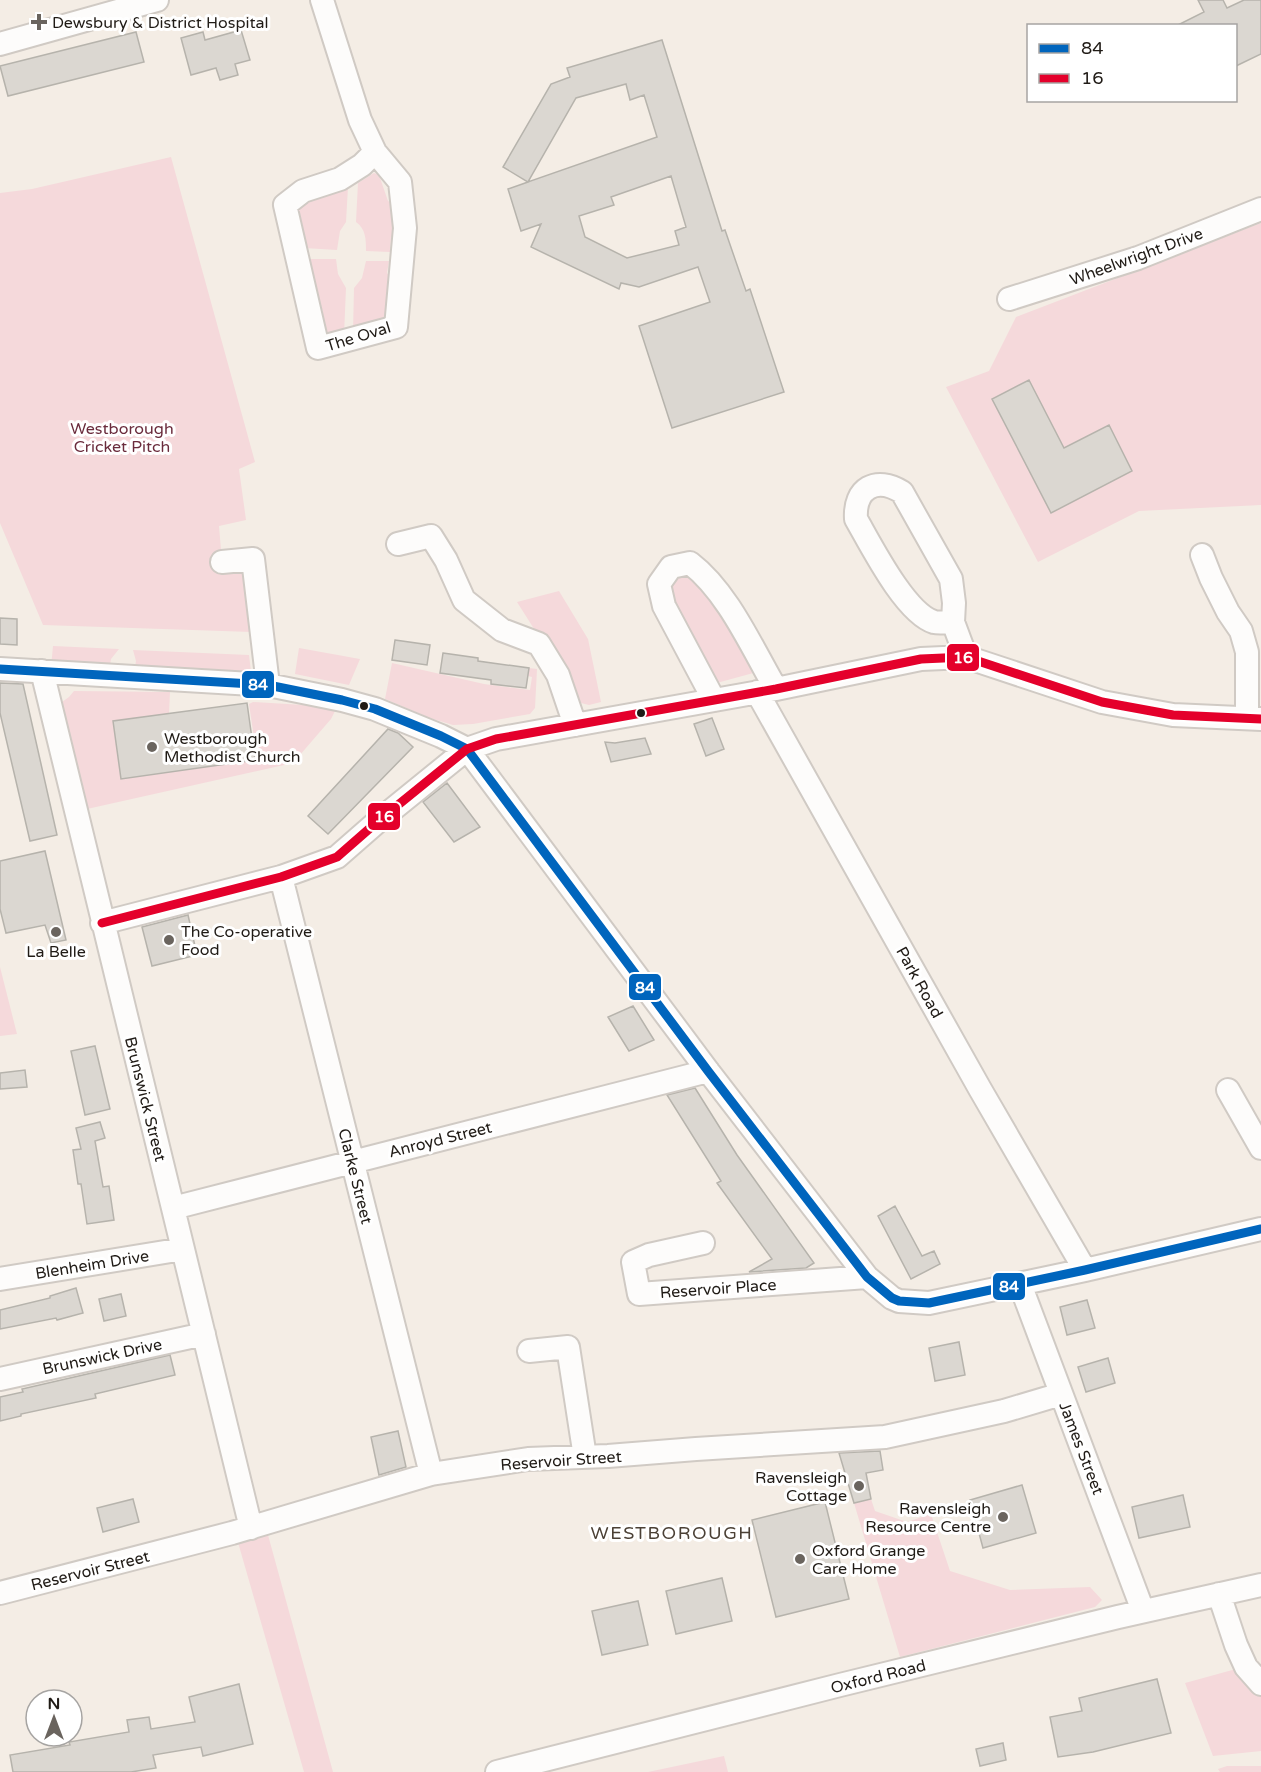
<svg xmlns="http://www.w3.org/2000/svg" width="1261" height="1772" font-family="'Varela Round',sans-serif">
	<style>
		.green { fill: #f5d9db }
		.building { fill: #dbd7d1; stroke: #b6b3ac; stroke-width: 1.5; fill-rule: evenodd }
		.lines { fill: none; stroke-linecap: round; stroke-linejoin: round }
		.minor-casing { stroke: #d0cac4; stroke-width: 26 }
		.minor { stroke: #fdfcfb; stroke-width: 22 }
		.bus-1-casing { stroke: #fff; stroke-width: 14 }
		.bus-2-casing { stroke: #fff; stroke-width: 14 }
		.bus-1 { stroke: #0065bd; stroke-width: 9 }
		.bus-2 { stroke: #e4002b; stroke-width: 9 }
		.poi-dot { fill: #6a645e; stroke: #fff; stroke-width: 2 }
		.bus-dot { fill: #201b16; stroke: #fff; stroke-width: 2 }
		.labels { text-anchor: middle; stroke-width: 6; stroke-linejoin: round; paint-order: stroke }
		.poi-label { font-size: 16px; fill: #201b16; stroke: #fff; text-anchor: start }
		.street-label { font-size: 16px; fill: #201b16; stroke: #fff }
		.park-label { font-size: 16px; fill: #6a2b3c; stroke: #fff }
		.neighbourhood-label { font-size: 18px; letter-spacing: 1.5px; fill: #4b4035; stroke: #fff }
		.line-badge { stroke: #fff; stroke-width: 2 }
		.badge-label { font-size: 16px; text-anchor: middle; font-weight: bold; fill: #fff }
	</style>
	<rect width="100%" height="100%" fill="#f4ede5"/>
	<path class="green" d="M171,157L255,462L239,469L246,520L219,526L223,574L246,573L252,632L43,625L0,523V193L32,189Z
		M374,173L379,175L388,201L394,204L400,229L391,237L390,252L366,251C366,240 366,229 356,222L358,183Z
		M348,187L346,222L340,231L337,250L304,248L294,215L302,201Z
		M1261,223V505L1139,511L1038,562L946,387L989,371L1016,317Z
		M306,259H336L338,274L346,288L344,335L333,337L324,332L319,316L323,312Z
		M366,261H389L387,273L393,280L389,318L353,332L354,288L362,278Z
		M689,569L702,581L757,672L713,684L669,605L672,572Z
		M559,591L588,639L601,702L589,705L573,701L562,673L517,602Z
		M53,646L119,649L111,659L109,671L51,667Z
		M299,648L360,659L349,685L295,674Z
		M133,650L249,655L252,680L134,673L136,661Z
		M392,663L484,684L530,690L532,677L528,676L529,668L537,669L535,708L530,714L473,724L453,725L430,718L385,699Z
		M74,691L170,692L169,714L113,721L121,779L255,760V744L249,704L253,702L337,707L331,719L293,763L87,809L62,702L69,697Z
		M0,967L17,1034L0,1036Z
		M871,1499L875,1511L907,1522L931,1514L950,1571L1010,1590L1090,1587L1102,1600L1095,1607L900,1657L854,1503Z
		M265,1524L333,1772H304L235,1532Z
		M1236,1669L1261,1697V1751L1213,1756L1185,1683Z
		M724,1756L728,1772H648Z
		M1227,1766H1261V1772H1220L1218,1769Z"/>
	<path class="building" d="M1198,0H1223L1227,8L1244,0H1261V54L1236,66V26H1176L1204,12Z
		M241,30L250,60L235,64L238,75L220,80L216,68L191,75L181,38L203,32L205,40Z
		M136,32L144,62L8,96L0,66Z
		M662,40L722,231L725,230L746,291L750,289L784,392L672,428L639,326L710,302L698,267L639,287L621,283L619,289L531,247L541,224L521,231L508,189L528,182L503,167L551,84L570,77L567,68ZM626,84L630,100L644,95L657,137L528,182L576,98ZM671,176L686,227L675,231L679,245L627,258L585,237L579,216L614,205L611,197Z
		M1029,380L1064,448L1109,425L1132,471L1051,513L992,399Z
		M0,618L17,619V645L0,644Z
		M395,640L430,645L427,665L392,660Z
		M443,653L478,658V661L529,668L526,688L491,684V680L440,673Z
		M0,683L23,684L57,835L30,841L0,713Z
		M247,703L255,760L121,779L113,721Z
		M712,718L724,749L706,756L694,724Z
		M388,729L398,733L413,747L328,834L308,816Z
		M645,738L651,754L611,762L605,742L615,743Z
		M447,783L480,827L454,842L423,802Z
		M45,851L66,940L51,943L45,925L6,933L0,909V861Z
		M188,915L197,955L152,966L142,927Z
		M633,1006L654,1040L629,1051L608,1017Z
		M95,1046L110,1109L85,1115L71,1051Z
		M25,1070L27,1087L0,1089V1073Z
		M695,1088L737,1155L814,1263L806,1268L749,1272L772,1259L717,1183L721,1181L667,1095Z
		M100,1122L105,1138L95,1141L103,1187L109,1186L114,1220L87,1224L81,1184H78L73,1150L81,1149L76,1128Z
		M895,1206L922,1256L934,1251L940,1264L911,1279L878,1216Z
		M76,1288L83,1313L57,1320L56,1318L0,1329V1310L50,1298V1296Z
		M121,1294L126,1316L104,1321L99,1299Z
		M1087,1300L1095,1328L1067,1335L1060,1307Z
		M959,1342L965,1375L935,1381L929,1348Z
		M170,1355L175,1375L95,1394L96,1398L21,1414V1416L0,1421V1397L23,1392L22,1389Z
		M1108,1358L1115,1383L1086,1392L1078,1367Z
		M398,1431L406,1467L379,1475L371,1437Z
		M880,1451L883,1470L866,1473L871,1499L854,1503L839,1453Z
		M1022,1485L1036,1533L983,1548L970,1500Z
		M1183,1495L1190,1527L1139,1538L1132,1507Z
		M133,1499L139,1522L103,1532L97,1508Z
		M825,1502L849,1599L776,1617L752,1520Z
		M722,1578L732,1621L676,1634L666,1591Z
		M638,1601L648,1645L602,1655L592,1611Z
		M1157,1679L1171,1733L1093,1752L1058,1757L1050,1717L1082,1711L1079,1698Z
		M239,1684L253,1744L203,1756L201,1747L153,1755L156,1768L131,1772H13L10,1755L70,1745L69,1742L129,1732L127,1720L149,1717L151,1729L195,1722L189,1697Z
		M1003,1743L1006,1760L980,1766L976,1749Z"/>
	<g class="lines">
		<defs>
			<path id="minor" d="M322,0L360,120L375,152L400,182L405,228L396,327L318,348L285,205L303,191L340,179L362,165L375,152
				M0,44L157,0
				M1009,299L1138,258L1261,209
				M398,544L431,536L446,560L464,600L502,630L539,644L558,675L575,725
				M1202,555L1211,578L1228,612L1241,631L1247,652V718
				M222,562L253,559L268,685
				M953,622C947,622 939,623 934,622C905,613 871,545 856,519C854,488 876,476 902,492L951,579L954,603L953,622L966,657
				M0,669L268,685L342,700L375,709L441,736L467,749L708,1071L867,1277L892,1298L899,1301L929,1303L1085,1270L1261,1229
				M42,671L251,1528
				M757,692L980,1089L1085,1270
				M714,700L664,606L659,584L671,567L690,563C728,592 752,648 776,689
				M281,877L431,1474
				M102,923L281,877L337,857L377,822L467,749L496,739L776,689L921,659L966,657L1102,702L1173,715L1261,719
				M1228,1090L1261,1148
				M173,1208L708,1071
				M703,1243L649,1255L633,1262L639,1294L867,1277
				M0,1279L183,1249
				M1020,1284L1143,1611
				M529,1351L568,1347L585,1457
				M0,1379L204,1334
				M0,1593L232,1533L431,1474L528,1459L608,1456L696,1449L885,1437L1004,1411L1061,1394
				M1219,1594L1236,1645L1246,1667L1261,1684
				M497,1772L840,1685L1118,1617L1261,1585"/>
		</defs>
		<use href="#minor" class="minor-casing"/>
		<use href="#minor" class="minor"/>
		<defs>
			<path id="bus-1" d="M0,669L268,685L342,700L375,709L441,736L467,749L708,1071L867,1277L892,1298L899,1301L929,1303L1085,1270L1261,1229"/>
			<path id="bus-2" d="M102,923L281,877L337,857L377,822L467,749L496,739L776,689L921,659L966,657L1102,702L1173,715L1261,719"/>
		</defs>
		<use href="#bus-1" class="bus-1-casing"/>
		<use href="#bus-2" class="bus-2-casing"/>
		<use href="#bus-1" class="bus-1"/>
		<use href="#bus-2" class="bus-2"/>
	</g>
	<g class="poi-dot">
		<path d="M36 13h6v6h6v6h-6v6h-6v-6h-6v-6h6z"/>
		<circle cx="152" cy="747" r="6"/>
		<circle cx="56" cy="932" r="6"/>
		<circle cx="169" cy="940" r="6"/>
		<circle cx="859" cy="1486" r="6"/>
		<circle cx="1003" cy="1517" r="6"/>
		<circle cx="800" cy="1559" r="6"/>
	</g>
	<g class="bus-dot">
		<circle cx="364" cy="706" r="5"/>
		<circle cx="641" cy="713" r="5"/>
	</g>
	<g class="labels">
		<g class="poi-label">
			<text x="52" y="28">Dewsbury &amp; District Hospital</text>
			<text x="164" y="744">Westborough<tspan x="164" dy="18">Methodist Church</tspan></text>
			<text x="181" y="937">The Co-operative<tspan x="181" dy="18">Food</tspan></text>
			<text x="56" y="957" text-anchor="middle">La Belle</text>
			<text x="847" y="1483" text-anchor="end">Ravensleigh<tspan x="847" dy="18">Cottage</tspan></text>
			<text x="991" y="1514" text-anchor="end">Ravensleigh<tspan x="991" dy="18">Resource Centre</tspan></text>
			<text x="812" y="1556">Oxford Grange<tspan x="812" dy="18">Care Home</tspan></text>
		</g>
		<g class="street-label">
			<text transform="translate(1136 256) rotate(-20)" y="6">Wheelwright Drive</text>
			<text transform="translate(358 336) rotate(-17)" y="6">The Oval</text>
			<text transform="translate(920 982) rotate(61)" y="6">Park Road</text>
			<text transform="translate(146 1099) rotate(76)" y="6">Brunswick Street</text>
			<text transform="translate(440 1139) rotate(-14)" y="6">Anroyd Street</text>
			<text transform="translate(356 1176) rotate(76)" y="6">Clarke Street</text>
			<text transform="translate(92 1264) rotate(-9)" y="6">Blenheim Drive</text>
			<text transform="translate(718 1288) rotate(-4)" y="6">Reservoir Place</text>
			<text transform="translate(102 1356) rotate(-12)" y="6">Brunswick Drive</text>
			<text transform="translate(1082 1448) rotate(69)" y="6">James Street</text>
			<text transform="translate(561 1460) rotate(-4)" y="6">Reservoir Street</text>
			<text transform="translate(90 1570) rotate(-14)" y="6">Reservoir Street</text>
			<text transform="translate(878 1676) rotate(-14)" y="6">Oxford Road</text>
		</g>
		<g class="park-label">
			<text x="122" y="434">Westborough<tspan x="122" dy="18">Cricket Pitch</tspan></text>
		</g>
		<g class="neighbourhood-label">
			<text x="672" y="1539">WESTBOROUGH</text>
		</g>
	</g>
	<g class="line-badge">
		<rect x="946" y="643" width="34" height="29" rx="6" fill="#e4002b"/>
		<rect x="241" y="670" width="34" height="29" rx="6" fill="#0065bd"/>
		<rect x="367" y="802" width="34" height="29" rx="6" fill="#e4002b"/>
		<rect x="628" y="973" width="34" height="28" rx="6" fill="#0065bd"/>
		<rect x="992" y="1272" width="34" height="29" rx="6" fill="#0065bd"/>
	</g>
	<g class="badge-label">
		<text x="963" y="663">16</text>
		<text x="258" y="690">84</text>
		<text x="384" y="822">16</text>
		<text x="645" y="993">84</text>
		<text x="1009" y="1292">84</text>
	</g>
	<rect x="1027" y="24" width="210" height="78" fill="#ffffff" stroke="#a6a4a2" stroke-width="1.5"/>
	<rect x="1039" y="44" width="30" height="9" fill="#0065bd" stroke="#a6a4a2" stroke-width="1.5"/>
	<text x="1081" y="54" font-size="18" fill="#201b16">84</text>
	<rect x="1039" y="74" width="30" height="9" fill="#e4002b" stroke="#a6a4a2" stroke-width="1.5"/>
	<text x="1081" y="84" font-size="18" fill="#201b16">16</text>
	<g transform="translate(54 1718)"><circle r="28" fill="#ffffff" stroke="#a6a4a2" stroke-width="1.5"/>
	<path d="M0-4.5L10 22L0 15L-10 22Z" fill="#6a645e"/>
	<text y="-9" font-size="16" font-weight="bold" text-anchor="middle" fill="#201b16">N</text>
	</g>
</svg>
